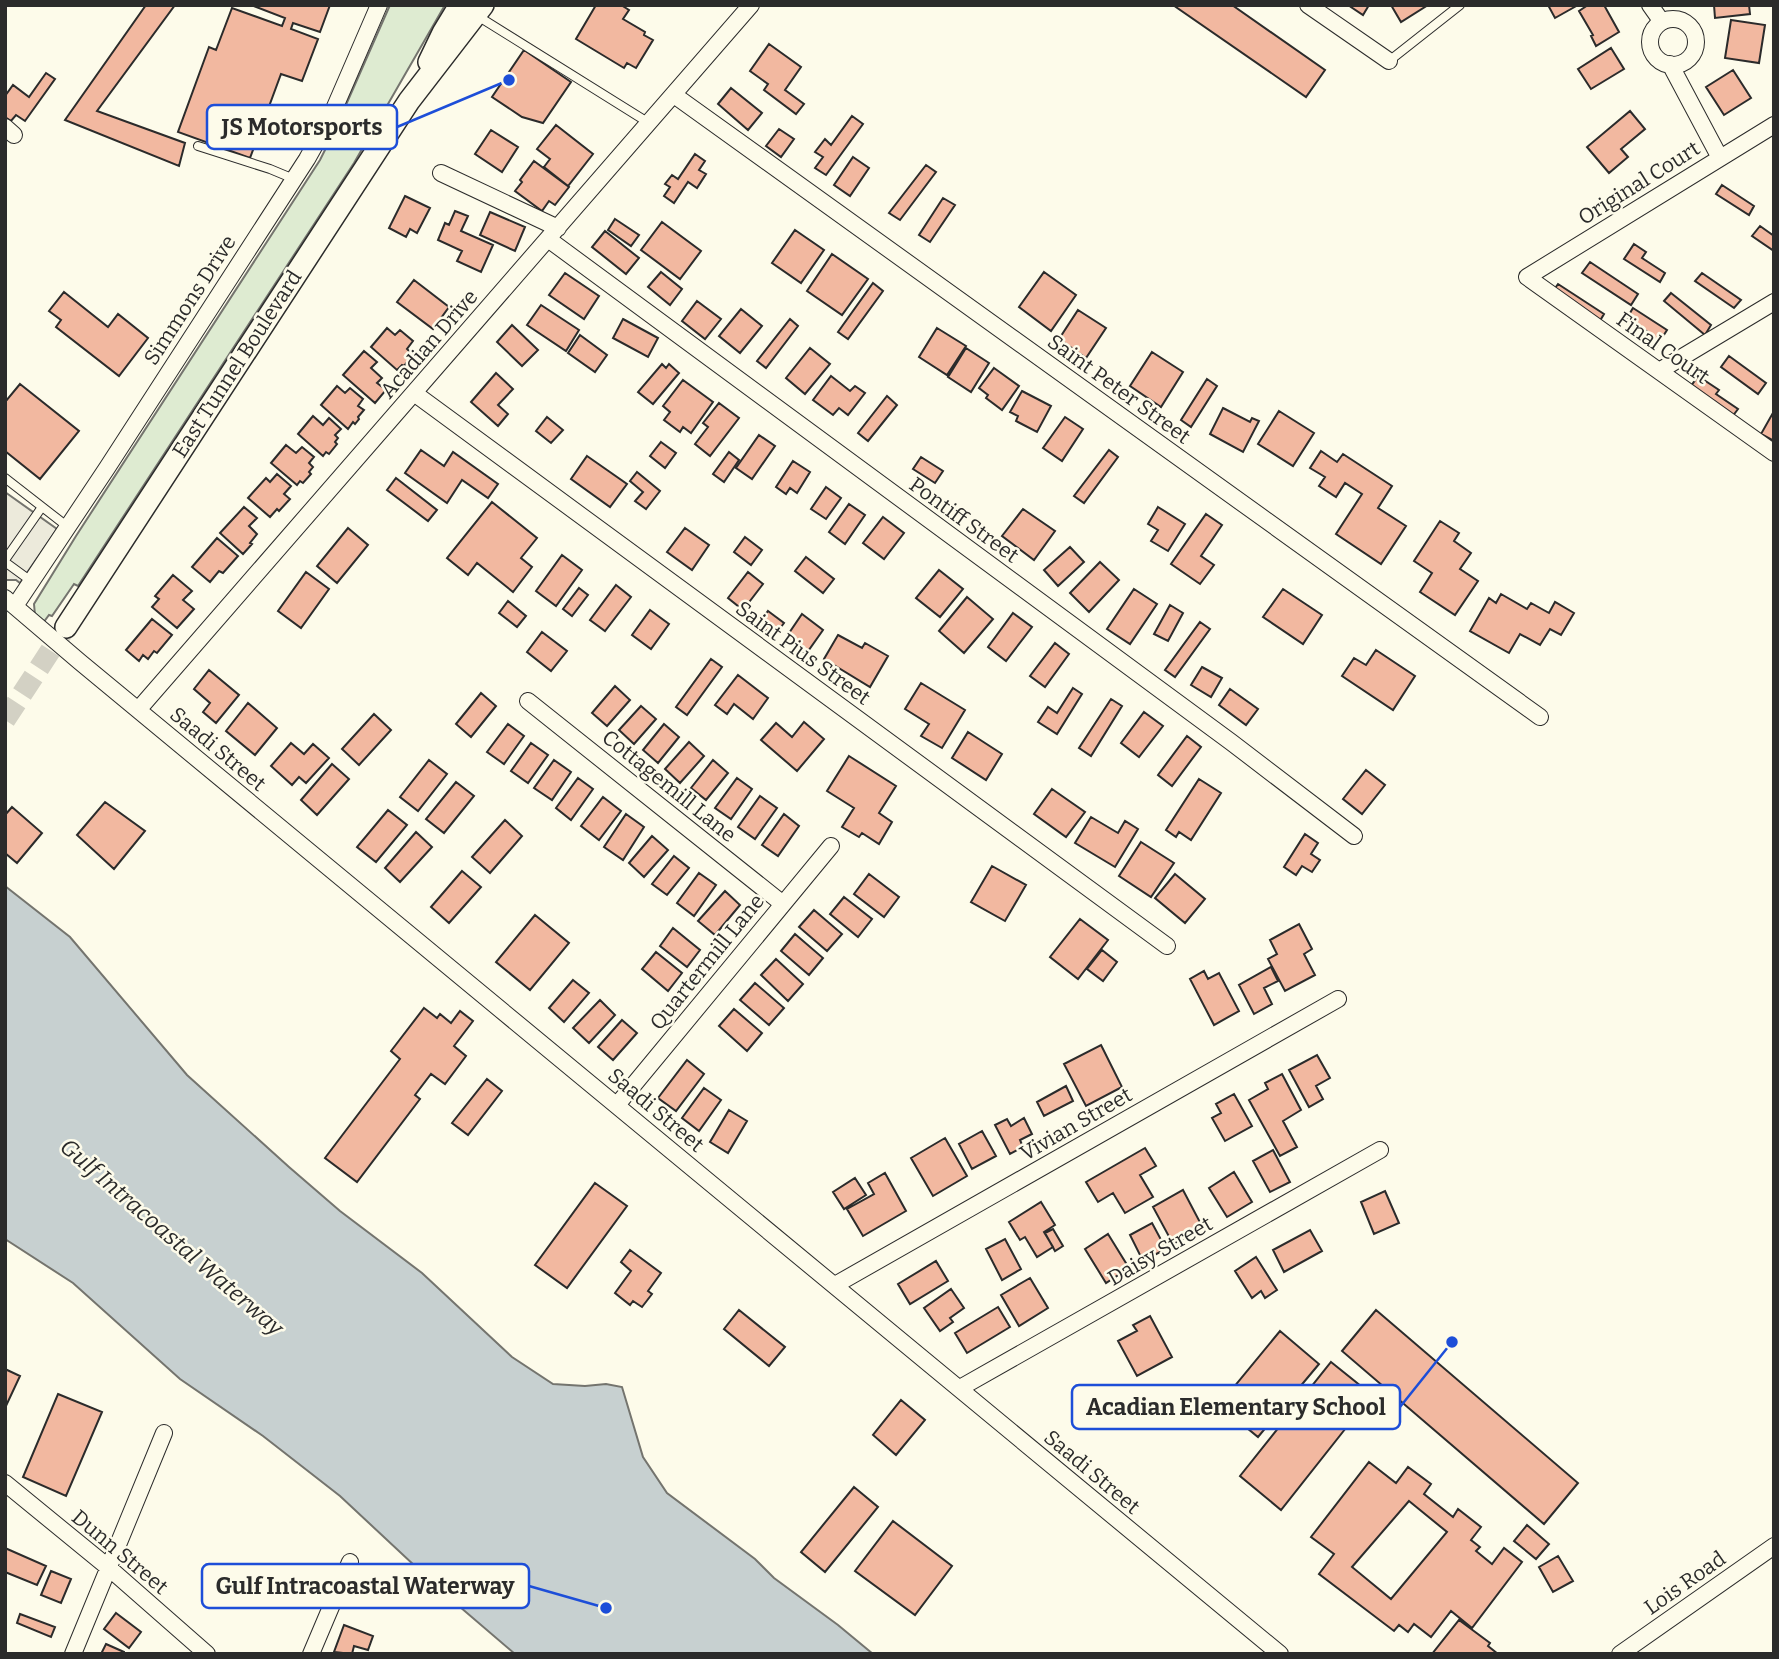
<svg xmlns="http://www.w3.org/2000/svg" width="1779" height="1659" font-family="Bitter,serif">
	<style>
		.green { fill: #deebd1; stroke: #74746e; stroke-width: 2 }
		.parking { fill: #eceadb; stroke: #74746e; stroke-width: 2 }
		.water { fill: #c7d0d0; stroke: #74746e; stroke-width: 2 }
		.building { fill: #f2b8a0; stroke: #2b2b2b; stroke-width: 2; fill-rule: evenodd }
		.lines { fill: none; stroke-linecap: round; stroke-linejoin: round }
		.secondary-tunnel { stroke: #d3d1c4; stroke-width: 21; stroke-dasharray: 21 10; stroke-linecap: butt }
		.lane-casing { stroke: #2b2b2b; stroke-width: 10 }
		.street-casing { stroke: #2b2b2b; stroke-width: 18 }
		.secondary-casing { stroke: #2b2b2b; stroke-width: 24 }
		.lane { stroke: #fdfbea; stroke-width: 8 }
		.street { stroke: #fdfbea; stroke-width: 16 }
		.secondary { stroke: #fdfbea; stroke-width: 21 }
		.labels { text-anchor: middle; stroke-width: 5; stroke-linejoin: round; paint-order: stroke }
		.street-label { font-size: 21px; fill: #2b2b2b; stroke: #fdfbea }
		.water-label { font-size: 23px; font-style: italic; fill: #2b2b2b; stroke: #fdfbea }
		.leader { fill: none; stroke: #1d4ed8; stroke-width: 2.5 }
		.callout-dot { fill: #1d4ed8; stroke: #fdfbea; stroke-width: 2.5 }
		.callout { fill: #fdfbea; stroke: #1d4ed8; stroke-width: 2.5 }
		.callout-label { font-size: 23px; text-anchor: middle; font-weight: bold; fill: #2b2b2b }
	</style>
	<rect width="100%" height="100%" fill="#fdfbea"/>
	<path class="green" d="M390,5H445L354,163L78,586L74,584L52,616L49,615L43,623L35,615L34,604L76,536L320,160L334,132Z"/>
	<path class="parking" d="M5,492L57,529L20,583L16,580H5Z"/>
	<path class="water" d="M5,886L70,937L187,1075L289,1167L340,1211L422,1273L512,1357L553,1384L585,1386L606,1384L622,1387L643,1457L667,1493L755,1559L774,1578L838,1625L873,1654H515L446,1595L340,1496L263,1436L180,1379L73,1283L5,1239Z"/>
	<path class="building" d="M146,5H175L97,111L185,143L179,166L65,120Z
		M251,5H330L320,32L293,23L291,29L318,39L302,81L281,74L250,158L178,132L209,47L216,50L232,8L282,26L285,18Z
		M596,5H621L629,10L623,19L645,32L644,35L653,40L636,68L627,63L624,68L576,39Z
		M1173,5H1232L1325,70L1306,97Z
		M1348,5H1369L1363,15Z
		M1391,5H1428L1401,22Z
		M1548,5H1578L1555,18Z
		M1588,5H1604L1619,32L1596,46L1591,36L1593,35L1579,11Z
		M1714,5H1749L1750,14L1715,18Z
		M1731,20L1765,25L1759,63L1725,58Z
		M769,44L801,67L785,90L804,104L796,114L764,90L768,84L750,71Z
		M1611,48L1624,69L1591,89L1578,69Z
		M524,50L571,82L543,123L522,117L492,97Z
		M1733,70L1751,98L1724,115L1706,87Z
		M46,73L55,79L25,121L16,115L11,121L5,117V96L13,85L29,97Z
		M731,88L762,113L748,130L718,104Z
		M1630,111L1645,129L1621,149L1628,157L1609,173L1587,147Z
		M852,116L863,124L826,175L815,168L823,157L815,152L825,139L831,145Z
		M556,125L593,154L568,186L544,167L550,159L537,149Z
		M779,129L794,139L781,157L766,146Z
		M491,130L518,147L502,172L475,154Z
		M695,154L705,161L699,170L706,174L697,188L688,182L674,203L664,196L670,187L665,184L672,175L678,179Z
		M853,157L869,168L850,196L834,185Z
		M534,161L569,187L555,205L549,201L542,211L515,191L522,182L520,180Z
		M926,165L936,172L900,220L889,213Z
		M1722,185L1754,206L1749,215L1716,194Z
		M405,196L430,208L417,233L410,229L406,237L389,228Z
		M943,198L955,205L930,242L919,235Z
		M455,211L468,216L461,231L493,245L481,272L457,261L462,251L438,240L445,223L449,225Z
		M490,212L525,227L515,251L480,235Z
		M615,219L639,235L631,246L608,230Z
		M662,222L701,251L680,279L641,250Z
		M1760,226L1774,236V251L1752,236Z
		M795,230L824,250L801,283L772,263Z
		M605,231L639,258L626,274L592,247Z
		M1634,244L1646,252L1642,258L1665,273L1660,282L1624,259Z
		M832,254L868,279L842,315L807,291Z
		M1590,262L1638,294L1631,305L1582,273Z
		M661,272L682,289L670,305L648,287Z
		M1044,272L1076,295L1051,331L1019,307Z
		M565,273L599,296L584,319L549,295Z
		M1702,273L1741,300L1734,308L1695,281Z
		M414,280L449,307L433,329L397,302Z
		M873,283L883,291L848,339L838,332Z
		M1558,284L1604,314L1598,324L1551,294Z
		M64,292L108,327L118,314L148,338L119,376L56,327L61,320L49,311Z
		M1671,293L1711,325L1705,335L1664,301Z
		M697,301L721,319L705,339L682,321Z
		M541,305L579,330L566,351L527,325Z
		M1633,308L1667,330L1655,349L1645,343L1651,334L1627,318Z
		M741,309L762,326L740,353L719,336Z
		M1078,310L1106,328L1086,358L1059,339Z
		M623,319L658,338L648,357L613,338Z
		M790,319L798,326L766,368L757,361Z
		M512,325L538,350L522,366L497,342Z
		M387,328L395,335L400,330L413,341L407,349L412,354L407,358L409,360L404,366L402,365L397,370L371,347Z
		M937,328L966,346L947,375L919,357Z
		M580,335L607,355L595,372L568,353Z
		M810,348L830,364L805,394L786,378Z
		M966,348L989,363L971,392L948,377Z
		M364,351L377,362L371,368L382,378L377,383L386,390L375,403L343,375Z
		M1152,352L1183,372L1161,407L1130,386Z
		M1729,356L1766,383L1758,394L1721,367Z
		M662,364L666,368L669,364L679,373L653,404L638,392Z
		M994,368L1019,386L1002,410L986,398L988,395L979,388Z
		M496,373L513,389L498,405L508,414L498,426L471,402Z
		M831,376L850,391L855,386L865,393L848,415L839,408L833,415L813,400Z
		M1698,376L1719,390L1716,394L1738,409L1732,417L1689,389Z
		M1207,379L1217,386L1191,427L1181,420Z
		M683,380L713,402L691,433L683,427L680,432L664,420L670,412L663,406Z
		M20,384L79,431L40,479L5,451V402Z
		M337,386L345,393L350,388L363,399L358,406L364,410L358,417L359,419L355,424L353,422L348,429L321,405Z
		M1022,391L1051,406L1037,432L1016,421L1018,416L1010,412Z
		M887,396L897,405L868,441L858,433Z
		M719,403L739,418L710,456L695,444L708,427L703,423Z
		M1223,408L1250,422L1252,418L1259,421L1243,452L1210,434Z
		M1279,411L1314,433L1293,466L1258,444Z
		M1774,411V441L1761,434Z
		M313,416L323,425L329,418L341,429L335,435L338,438L335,442L337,444L329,454L326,452L323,456L298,434Z
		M547,417L563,430L551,443L536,431Z
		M1065,417L1083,429L1062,461L1043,448Z
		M759,435L775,446L752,479L736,468Z
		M661,442L676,453L665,468L650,456Z
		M286,445L296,453L302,447L314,457L309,463L313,467L309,472L311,474L303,483L300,481L297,485L271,463Z
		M421,450L444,466L453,452L498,484L488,498L462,480L447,503L405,473Z
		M1109,450L1118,457L1084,503L1074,496Z
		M1321,451L1337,462L1343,454L1392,486L1378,508L1406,526L1381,564L1336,534L1362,494L1345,483L1336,497L1319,486L1325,477L1310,468Z
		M729,452L739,460L724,482L713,474Z
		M587,456L627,484L610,507L571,479Z
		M921,457L943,471L935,483L913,469Z
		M793,461L810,472L797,493L790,488L786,494L776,487Z
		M637,472L660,491L646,509L635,501L643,492L630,481Z
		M277,474L291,486L284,494L290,499L279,511L277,509L270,517L248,498L266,478L270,482Z
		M396,478L437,510L428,521L387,490Z
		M826,487L841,498L826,519L811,509Z
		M492,502L537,538L521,558L532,567L513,592L477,563L468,575L447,558Z
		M849,504L865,515L845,544L829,532Z
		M244,507L257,518L249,526L257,534L250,543L252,544L243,554L220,533Z
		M1158,507L1185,524L1168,551L1151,541L1158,530L1148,524Z
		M1023,509L1055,531L1034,560L1002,536Z
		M1206,514L1222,525L1201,556L1214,565L1200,584L1171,564Z
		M883,517L904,533L884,559L863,543Z
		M1440,521L1459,533L1454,541L1471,553L1460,569L1478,581L1455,615L1420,592L1432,573L1414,561Z
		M348,528L368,545L337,583L317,566Z
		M685,528L709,545L692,570L667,552Z
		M745,537L762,550L751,565L734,552Z
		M217,538L238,556L223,573L219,571L210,582L192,567Z
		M1070,547L1084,562L1058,586L1044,570Z
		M562,555L582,570L556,606L536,591Z
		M806,557L834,579L823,593L795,571Z
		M1100,562L1119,580L1089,612L1070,593Z
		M939,570L963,589L940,617L916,598Z
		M306,572L329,589L301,628L278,611Z
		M748,572L763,584L743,610L728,598Z
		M173,575L192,591L183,600L194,609L177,628L152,607L159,599L155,596Z
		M616,585L631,597L605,631L590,620Z
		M579,588L588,595L572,616L563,609Z
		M1134,589L1157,604L1130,644L1107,629Z
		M1283,589L1322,615L1303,644L1263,617Z
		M1501,594L1527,609L1531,603L1549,613L1555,602L1574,613L1561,635L1550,629L1540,645L1520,634L1509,653L1470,631L1489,598L1496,603Z
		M967,597L993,619L964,653L939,631Z
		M508,601L526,616L517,627L499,613Z
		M1170,605L1183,613L1168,641L1154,634Z
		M650,610L669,624L651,649L632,635Z
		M768,611L784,623L774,636L758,624Z
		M1013,613L1032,627L1006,661L988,647Z
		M802,614L823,630L806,654L785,639Z
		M152,619L172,635L157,653L154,651L148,659L143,655L139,661L126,650Z
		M1200,622L1210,629L1175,677L1165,670Z
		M542,632L567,651L551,671L527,652Z
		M838,635L862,648L865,643L888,656L870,687L824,659Z
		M1055,643L1069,654L1045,687L1030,676Z
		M1376,650L1415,676L1393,710L1342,676L1354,658L1366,665Z
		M711,659L722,667L687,715L676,707Z
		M1202,667L1222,678L1211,697L1191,685Z
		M209,670L239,695L216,723L203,712L210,703L194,689Z
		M738,675L768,698L753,719L734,704L727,714L715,705Z
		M921,683L965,710L942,748L921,736L929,724L905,709Z
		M615,686L630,700L607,726L592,713Z
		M1073,688L1082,694L1057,734L1038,722L1048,707L1057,713Z
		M1230,689L1258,709L1246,725L1219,705Z
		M481,693L496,706L471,737L456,724Z
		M1111,699L1122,706L1091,756L1079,748Z
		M248,703L277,728L255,755L226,731Z
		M641,706L656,719L634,744L619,730Z
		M1144,712L1163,726L1139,757L1121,743Z
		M374,714L391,730L359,765L342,749Z
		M804,722L824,739L797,771L761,740L776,723L792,737Z
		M508,724L524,736L504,764L487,752Z
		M664,724L679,737L658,763L643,750Z
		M968,732L1002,754L986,780L952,758Z
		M1187,736L1201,747L1172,786L1158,775Z
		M689,742L704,756L680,783L665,769Z
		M291,743L304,754L313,744L329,758L306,783L299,777L292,785L271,766Z
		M531,743L548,755L528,783L511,771Z
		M849,756L896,786L879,813L892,822L879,844L862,833L859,837L842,827L854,808L827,791Z
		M429,760L447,774L418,811L400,797Z
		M554,760L571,772L552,800L534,788Z
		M713,760L728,773L706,800L691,788Z
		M332,764L349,779L317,815L301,800Z
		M1366,770L1385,785L1362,814L1343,799Z
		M578,778L593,789L571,820L556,808Z
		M737,778L752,789L731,819L715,808Z
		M1199,779L1221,793L1191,840L1179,832L1176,837L1166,830Z
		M456,782L474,796L444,833L426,819Z
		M1052,789L1085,812L1066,837L1034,814Z
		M760,796L777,808L755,839L738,827Z
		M603,797L621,811L599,840L581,826Z
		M105,802L145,831L114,869L77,835Z
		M12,807L42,833L17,863L5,853V815Z
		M388,810L407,825L376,862L357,847Z
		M626,814L644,827L623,860L604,847Z
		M784,814L799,826L778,856L762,845Z
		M1091,817L1118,833L1125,821L1138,829L1115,867L1075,843Z
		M505,820L522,836L490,873L472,857Z
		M416,832L432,847L400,882L385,868Z
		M1305,834L1318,843L1311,854L1320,860L1312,872L1302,866L1296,875L1284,867Z
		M652,836L668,850L644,877L629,863Z
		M1141,842L1174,863L1151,897L1119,876Z
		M674,856L689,868L667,895L652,884Z
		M992,866L1026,885L1005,921L971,902Z
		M462,871L481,887L449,923L431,907Z
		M699,873L716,885L694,916L677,903Z
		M869,874L899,897L884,917L854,894Z
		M1175,874L1205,899L1185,923L1155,898Z
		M725,891L740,905L715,935L698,921Z
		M844,897L872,919L858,937L830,914Z
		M814,910L842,934L827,951L799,927Z
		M535,915L569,943L530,990L496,962Z
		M1080,919L1108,940L1078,979L1050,957Z
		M1299,924L1312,949L1304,954L1315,975L1285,991L1268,959L1277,954L1270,940Z
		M673,928L700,950L687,967L660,946Z
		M795,934L823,958L809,975L781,951Z
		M1102,950L1117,962L1103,981L1087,969Z
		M656,952L682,973L668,991L642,969Z
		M776,959L803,984L788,1001L761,975Z
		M1271,967L1278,981L1264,988L1272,1004L1254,1014L1239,985Z
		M1204,971L1208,979L1219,973L1239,1011L1214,1025L1190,979Z
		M573,980L589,993L564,1022L549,1008Z
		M755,983L784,1008L769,1025L740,1000Z
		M600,1000L615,1015L589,1043L573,1028Z
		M424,1008L437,1018L440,1014L451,1023L460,1011L473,1021L454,1046L466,1056L445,1084L431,1074L415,1095L420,1099L357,1182L325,1158L400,1059L391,1051Z
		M734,1009L762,1033L747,1051L719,1026Z
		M622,1020L637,1033L613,1060L598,1047Z
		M1101,1045L1122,1087L1086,1106L1064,1064Z
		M1317,1055L1330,1078L1316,1086L1323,1099L1309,1107L1289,1070Z
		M687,1060L704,1074L676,1111L658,1098Z
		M1282,1074L1301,1110L1283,1121L1297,1147L1280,1156L1249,1100L1268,1089L1265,1083Z
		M487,1079L502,1091L468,1135L452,1123Z
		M1066,1086L1073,1101L1044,1116L1037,1102Z
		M704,1088L721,1100L699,1131L682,1118Z
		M1234,1094L1252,1126L1225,1141L1212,1118L1221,1113L1216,1104Z
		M729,1110L747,1121L728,1153L710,1142Z
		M1024,1118L1032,1134L1020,1140L1023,1147L1010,1154L995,1125L1007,1119L1011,1126Z
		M982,1131L996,1156L972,1169L959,1144Z
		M945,1138L967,1176L933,1196L911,1158Z
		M1145,1148L1156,1166L1140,1175L1153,1197L1125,1213L1113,1193L1098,1202L1086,1182Z
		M1273,1150L1290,1182L1270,1192L1253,1161Z
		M1234,1172L1252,1202L1227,1217L1209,1188Z
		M885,1173L906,1211L863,1236L847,1209L874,1194L868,1183Z
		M855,1178L866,1195L844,1209L833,1192Z
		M595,1183L627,1206L567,1288L535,1265Z
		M1183,1190L1203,1228L1173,1244L1153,1207Z
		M1385,1191L1399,1223L1374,1234L1361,1202Z
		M1041,1202L1055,1225L1044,1232L1053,1247L1037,1257L1025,1237L1020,1240L1009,1222Z
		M1152,1223L1166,1249L1143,1261L1130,1235Z
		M1053,1229L1063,1246L1055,1251L1045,1233Z
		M1310,1230L1322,1251L1284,1272L1273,1250Z
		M1108,1234L1129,1268L1106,1283L1085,1249Z
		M1005,1239L1021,1269L1002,1280L986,1249Z
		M630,1250L661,1273L648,1291L652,1294L642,1307L633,1301L630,1305L615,1293L631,1271L621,1262Z
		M1256,1257L1277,1290L1265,1298L1261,1291L1252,1298L1235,1271Z
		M936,1261L948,1281L910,1304L898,1284Z
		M1030,1278L1048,1308L1019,1326L1001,1295Z
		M951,1289L964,1308L950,1318L953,1322L940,1331L924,1308Z
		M998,1307L1010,1327L967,1353L955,1333Z
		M739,1310L785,1347L769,1366L724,1329Z
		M1376,1310L1578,1483L1544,1524L1342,1351Z
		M1150,1316L1172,1357L1137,1376L1118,1341L1137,1331L1133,1325Z
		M1280,1331L1319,1364L1258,1437L1219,1405Z
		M1331,1362L1372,1395L1281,1510L1240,1476Z
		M5,1369L20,1376L5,1408Z
		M58,1394L102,1412L66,1496L23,1477Z
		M901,1400L925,1420L896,1455L873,1435Z
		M1369,1462L1396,1483L1408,1467L1431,1484L1424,1494L1453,1517L1458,1509L1481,1527L1471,1540L1480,1547L1476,1551L1492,1564L1504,1548L1522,1562L1472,1628L1451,1611L1431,1637L1414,1624L1408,1632L1399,1625L1394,1631L1319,1574L1334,1554L1311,1537ZM1409,1501L1447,1532L1391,1599L1352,1567Z
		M854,1487L878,1507L825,1572L801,1552Z
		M893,1521L952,1566L915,1615L855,1571Z
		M1527,1525L1549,1544L1536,1559L1514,1541Z
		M5,1548L46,1566L37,1585L5,1572Z
		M1558,1556L1573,1581L1553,1592L1539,1567Z
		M51,1571L71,1579L61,1603L41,1595Z
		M116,1613L141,1632L129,1648L104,1629Z
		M20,1614L55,1627L51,1637L17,1623Z
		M1459,1620L1490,1643L1488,1646L1498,1654H1432Z
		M344,1625L373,1636L368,1650L354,1646L352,1654L334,1652Z
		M106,1644L124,1652V1654H101Z"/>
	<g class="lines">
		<path class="secondary-tunnel" d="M5,720L66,627"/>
		<defs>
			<path id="lane" d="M476,15L649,123
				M1389,61L1460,5
				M198,146L270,169L294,179
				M5,478L68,527
				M5,560L42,507
				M5,562L31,581"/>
			<path id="street" d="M1308,5L1389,61
				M1650,5L1662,22
				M1650 42a23 23 0 1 1 46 0a23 23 0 1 1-46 0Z
				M1670,64L1720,158
				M674,95L1540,717
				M1774,125L1527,277L1774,453
				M5,127L14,135
				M441,173L558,228
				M548,239L1231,742L1354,836
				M1659,371L1774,302
				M414,393L1167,946
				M5,598L80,662L1280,1654
				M15,606L107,468L307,159L331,116L379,5
				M528,701L783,904
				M138,710L751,5
				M617,1105L831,846
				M835,1285L1338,999
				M960,1388L1380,1150
				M5,1483L109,1568L207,1654
				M73,1654L164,1433
				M311,1654L350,1562
				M1620,1654L1774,1546"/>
			<path id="secondary" d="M429,62L443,33L460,5
				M66,627L409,101L483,5"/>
		</defs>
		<use href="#lane" class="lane-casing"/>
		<use href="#street" class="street-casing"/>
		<use href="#secondary" class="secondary-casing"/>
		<use href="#lane" class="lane"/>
		<use href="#street" class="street"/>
		<use href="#secondary" class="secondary"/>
	</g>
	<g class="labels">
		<g class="street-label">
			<text transform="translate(1639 183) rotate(-32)" y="7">Original Court</text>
			<text transform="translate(190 300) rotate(-57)" y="7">Simmons Drive</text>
			<text transform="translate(429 344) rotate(-49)" y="7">Acadian Drive</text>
			<text transform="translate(1663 348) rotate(35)" y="7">Final Court</text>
			<text transform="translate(237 364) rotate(-57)" y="7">East Tunnel Boulevard</text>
			<text transform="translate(1119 389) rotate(36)" y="7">Saint Peter Street</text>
			<text transform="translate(964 520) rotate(36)" y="7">Pontiff Street</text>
			<text transform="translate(803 653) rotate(36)" y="7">Saint Pius Street</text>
			<text transform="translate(218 749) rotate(40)" y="7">Saadi Street</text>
			<text transform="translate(669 786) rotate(39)" y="7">Cottagemill Lane</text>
			<text transform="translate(707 962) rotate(-51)" y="7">Quartermill Lane</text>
			<text transform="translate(656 1110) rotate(40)" y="7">Saadi Street</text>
			<text transform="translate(1076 1124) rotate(-30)" y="7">Vivian Street</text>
			<text transform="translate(1160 1251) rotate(-30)" y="7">Daisy Street</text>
			<text transform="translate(1092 1472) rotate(40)" y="7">Saadi Street</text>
			<text transform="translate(120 1552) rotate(40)" y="7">Dunn Street</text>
			<text transform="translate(1685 1583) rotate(-35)" y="7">Lois Road</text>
		</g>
		<g class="water-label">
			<text transform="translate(172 1237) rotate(41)" y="8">Gulf Intracoastal Waterway</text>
		</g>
	</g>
	<path class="leader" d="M509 80L397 127M1452 1342L1400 1407M606 1608L529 1586"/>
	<g class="callout-dot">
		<circle cx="509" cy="80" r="7"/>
		<circle cx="1452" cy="1342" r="7"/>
		<circle cx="606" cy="1608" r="7"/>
	</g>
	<g class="callout">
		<rect x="207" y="105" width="190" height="44" rx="7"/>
		<rect x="1072" y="1385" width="328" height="44" rx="7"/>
		<rect x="202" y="1564" width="327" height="44" rx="7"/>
	</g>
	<g class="callout-label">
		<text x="302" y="135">JS Motorsports</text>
		<text x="1236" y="1415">Acadian Elementary School</text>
		<text x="365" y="1594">Gulf Intracoastal Waterway</text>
	</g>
	<rect width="1779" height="1659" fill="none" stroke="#2b2b2b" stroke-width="14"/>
</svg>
